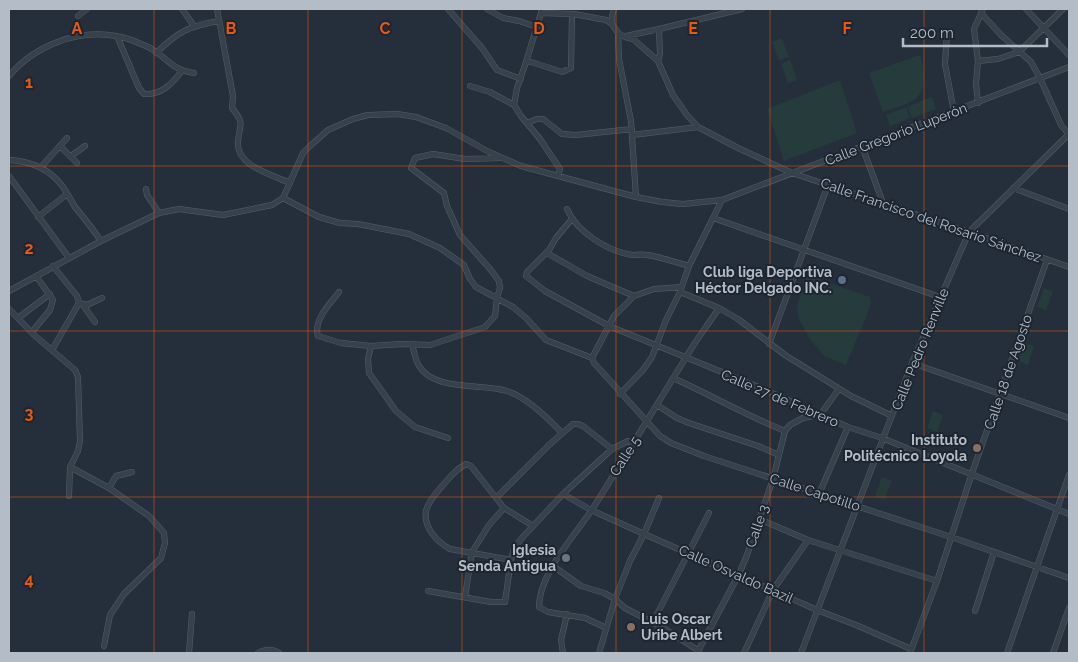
<svg xmlns="http://www.w3.org/2000/svg" width="1078" height="662" font-family="Raleway,sans-serif">
	<style>
		.green { fill: #263b3c }
		.lines { fill: none; stroke-linecap: round; stroke-linejoin: round }
		.minor-casing { stroke: #565f69; stroke-width: 6 }
		.minor { stroke: #37414b; stroke-width: 5 }
		.grid { fill: none; stroke: #e8590c; stroke-width: 1; stroke-opacity: 0.55 }
		.service-dot { fill: #5c6f8a; stroke: #1d2630; stroke-width: 2 }
		.education-dot { fill: #8d6e63; stroke: #1d2630; stroke-width: 2 }
		.worship-dot { fill: #6b7280; stroke: #1d2630; stroke-width: 2 }
		.labels { text-anchor: middle; stroke-width: 4; stroke-linejoin: round; paint-order: stroke }
		.street-label { font-size: 14px; fill: #b3bcc7; stroke: #1d2630 }
		.poi-label { font-size: 14px; font-weight: bold; fill: #b3bcc7; stroke: #1d2630; text-anchor: end }
		.grid-label { font-size: 16px; text-anchor: middle; font-weight: bold; fill: #e8590c; stroke: #1d2630; stroke-width: 4; stroke-linejoin: round; paint-order: stroke }
	</style>
	<rect width="100%" height="100%" fill="#242f3b"/>
	<path class="green" d="M782,38L789,57L779,60L772,42Z
		M920,55C924,68 928,91 914,100C905,106 893,108 883,112L869,73Z
		M790,60L797,80L788,83L781,64Z
		M840,80L857,133L784,161L767,109Z
		M932,97L936,109L912,118L907,107Z
		M906,107L910,118L890,126L886,115Z
		M807,275L870,297L871,302L870,307L846,365L824,356L809,338L799,319L797,306Z
		M1044,288L1053,292L1046,310L1037,307Z
		M1024,343L1034,346L1028,365L1018,361Z
		M933,411L943,415L937,432L927,428Z
		M882,477L892,481L884,500L875,496Z"/>
	<g class="lines">
		<defs>
			<path id="minor" d="M182,9L194,26
				M217,9L233,96L232,108C245,124 240,123 238,141C235,166 273,175 290,183
				M448,9L482,48L497,70L521,79
				M487,9L503,18L519,21L537,27
				M1026,9L1069,55
				M541,13L574,14L606,20L612,24L618,33L625,37L633,39L658,61L673,95L687,115L698,127L738,148L792,173L969,232L1069,267
				M981,13L1001,35L1031,62L1040,78L1061,125L1069,135
				M78,16L87,9
				M612,24V16L614,9
				M618,33L619,59L631,121L636,197
				M947,33L945,64L954,112
				M117,36L139,88L144,94C161,95 171,85 181,72
				M626,36L659,29L742,9
				M156,53C179,31 189,26 219,21
				M658,61L660,54L659,29
				M978,61L998,59L1019,52L1063,9
				M526,62L541,13V9
				M9,76C34,46 77,29 116,36C126,37 139,43 148,47C167,56 170,70 194,73
				M470,86L490,92L514,105L521,116L540,139L560,169L558,176
				M978,103L976,83L978,61L974,29L983,9
				M514,105L517,88L526,62H531L562,72L571,68L572,14
				M529,126V122L537,119H543L562,134L576,135L632,129
				M632,135L698,127
				M60,146L77,163
				M862,146L883,203
				M71,156L85,146
				M9,160C30,161 50,169 63,187C67,193 71,200 75,207C84,218 93,229 101,241
				M41,167L67,138
				M9,176L69,258
				M1013,188L1069,209
				M146,189L147,195L159,213
				M283,198L319,217L340,223L358,224L409,234L440,248L464,265L470,279L476,287L513,307L526,318L546,340L592,358
				M567,209C577,232 607,251 632,255C637,255 642,254 647,255C661,257 675,262 689,266
				M38,217L67,194
				M713,218L940,297
				M572,219L556,238L549,250L527,272L526,276L545,291L609,326L761,388L848,427L882,438L1069,514
				M547,253L587,276L634,296
				M9,291L101,241L159,213L179,209L223,215L272,205L283,198L303,153L310,146L328,130L353,119L368,115L397,114L416,117L446,128L489,152L521,166L636,197L662,202L683,204L722,200L1069,67
				M339,292C330,304 313,320 318,336L341,343L371,346L402,344L430,345L485,327L495,316L497,298L500,288L499,281L490,269L460,235L447,206L444,193L411,168L415,158L433,154L465,159L501,158
				M680,292L719,308L738,319L785,355L851,396L892,416
				M79,303L87,305L102,298
				M83,305L95,322
				M9,309L34,335L75,370L78,377L80,441L78,451L70,467L69,496
				M18,318L50,294
				M32,332L50,310L53,300L36,276
				M769,344L828,185
				M412,345C414,351 415,358 418,364C432,392 482,383 507,391C526,397 548,418 562,433
				M371,346L368,359L369,373L396,411L415,427L448,438
				M52,350L79,303L77,296L53,266
				M592,358L594,363L660,436L671,443L704,456L951,537L1069,578
				M592,358L614,316L634,296L654,289L681,287
				M912,363L1069,418
				M673,378C711,395 747,416 785,431
				M620,394L643,370L652,357L666,320L680,292L689,266L722,200
				M657,405L677,418L689,423L758,446L779,455
				M70,467L109,488L149,516L164,533L165,543L161,558L124,594L110,615L104,646
				M109,488L116,476L132,472
				M563,494L591,510L644,534L817,610L856,625L911,649
				M819,494L848,427
				M496,498L549,445L573,424H578L583,426L612,449
				M759,519L808,540L937,581
				M511,560L450,549C437,542 423,527 426,511C428,501 437,492 443,485C451,476 456,469 466,464L471,466L504,508L533,526
				M553,566L581,586L604,593L615,599L625,608L665,629L699,651
				M428,591L491,602H505L511,560L514,549L521,539L563,494L612,449L628,441L633,442
				M465,597L472,552L489,525L504,508
				M975,611L994,552
				M653,622L709,513
				M606,628L585,618L548,612L539,607C539,573 575,536 593,508C624,459 654,409 685,359C695,341 708,325 719,308
				M189,653L192,614
				M258,653C265,649 272,648 279,653
				M563,653L561,640L567,614
				M599,653L615,599L630,561L644,534L659,498
				M697,653L739,574L747,555L773,479L785,431L790,425L803,418L820,415L839,389
				M744,653L773,590L808,540
				M801,653L912,363L969,232L1069,134
				M910,653L937,581L972,473L1047,260
				M1007,653L1069,475
				M1053,653L1069,608"/>
		</defs>
		<use href="#minor" class="minor-casing"/>
		<use href="#minor" class="minor"/>
	</g>
	<path class="grid" d="M154,9V653M308,9V653M462,9V653M616,9V653M770,9V653M924,9V653M9,166H1069M9,331H1069M9,497H1069"/>
	<circle class="service-dot" cx="842" cy="280" r="5"/>
	<g class="education-dot">
		<circle cx="977" cy="448" r="5"/>
		<circle cx="631" cy="627" r="5"/>
	</g>
	<circle class="worship-dot" cx="566" cy="558" r="5"/>
	<g class="labels">
		<g class="street-label">
			<text transform="translate(896 134) rotate(-21)" y="5">Calle Gregorio Luperón</text>
			<text transform="translate(931 220) rotate(19)" y="5">Calle Francisco del Rosario Sánchez</text>
			<text transform="translate(920 349) rotate(-68)" y="5">Calle Pedro Renville</text>
			<text transform="translate(1008 372) rotate(-71)" y="5">Calle 18 de Agosto</text>
			<text transform="translate(780 398) rotate(23)" y="5">Calle 27 de Febrero</text>
			<text transform="translate(625 456) rotate(-57)" y="5">Calle 5</text>
			<text transform="translate(815 492) rotate(18)" y="5">Calle Capotillo</text>
			<text transform="translate(757 526) rotate(-71)" y="5">Calle 3</text>
			<text transform="translate(736 574) rotate(24)" y="5">Calle Osvaldo Bazil</text>
		</g>
		<g class="poi-label">
			<text x="832" y="277">Club liga Deportiva<tspan x="832" dy="16">Héctor Delgado INC.</tspan></text>
			<text x="967" y="445">Instituto<tspan x="967" dy="16">Politécnico Loyola</tspan></text>
			<text x="556" y="555">Iglesia<tspan x="556" dy="16">Senda Antigua</tspan></text>
			<text x="641" y="624" text-anchor="start">Luis Oscar<tspan x="641" dy="16">Uribe Albert</tspan></text>
		</g>
	</g>
	<g class="grid-label">
		<text x="77" y="34">A</text>
		<text x="231" y="34">B</text>
		<text x="385" y="34">C</text>
		<text x="539" y="34">D</text>
		<text x="693" y="34">E</text>
		<text x="847" y="34">F</text>
		<text x="29" y="88">1</text>
		<text x="29" y="254">2</text>
		<text x="29" y="419">3</text>
		<text x="29" y="585">4</text>
	</g>
	<rect width="1078" height="662" fill="none" stroke="#b3bcc7" stroke-width="20"/>
	<path d="M903 38v8h144v-8" fill="none" stroke="#b3bcc7" stroke-width="2.5"/>
	<text x="910" y="38" font-size="15" fill="#b3bcc7" stroke="#1d2630" stroke-width="4" paint-order="stroke">200 m</text>
</svg>
